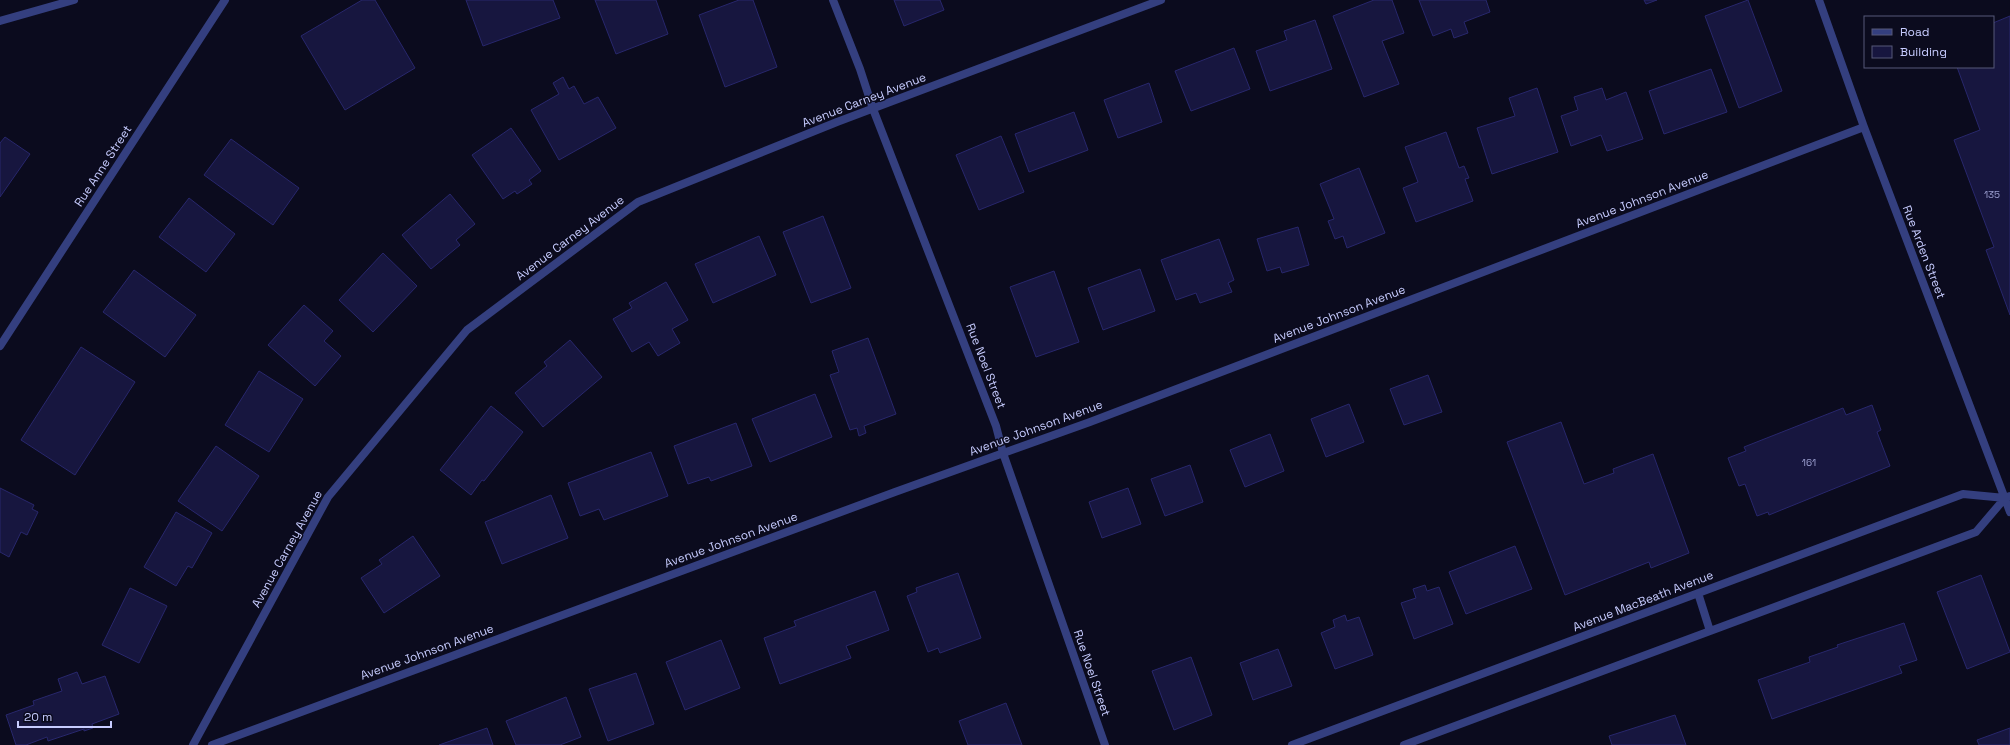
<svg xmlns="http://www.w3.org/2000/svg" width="2010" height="745" font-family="'Space Grotesk',sans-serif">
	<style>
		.building { fill: #17163f; stroke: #28276c }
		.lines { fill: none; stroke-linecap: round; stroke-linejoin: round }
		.street { stroke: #343f7f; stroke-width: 8 }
		.labels { text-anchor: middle; stroke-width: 3; stroke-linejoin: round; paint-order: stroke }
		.number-label { font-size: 10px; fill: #9b9ecf }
		.street-label { font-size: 12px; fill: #c7ccff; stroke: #0b0b1e }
	</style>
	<rect width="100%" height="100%" fill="#0b0b1e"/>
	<path class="building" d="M362,0H375L415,68L345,110L301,36Z
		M466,0H553L560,18L483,46Z
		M595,0H656L668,34L616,54Z
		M739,0H753L777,67L725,87L699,15Z
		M894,0H940L944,10L904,26Z
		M1374,0H1392L1404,33L1382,41L1399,84L1364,97L1333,16Z
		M1419,0H1486L1490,12L1464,22L1468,33L1454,38L1451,29L1433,36Z
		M1644,0H1657L1646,4Z
		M1748,0L1782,91L1739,108L1705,16Z
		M2010,16V315L1986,250L1994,247L1954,140L1980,130L1957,67H1993V23Z
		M1315,20L1332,69L1270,91L1256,51L1287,40L1284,31Z
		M1234,48L1250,89L1191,111L1175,71Z
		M1711,69L1727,112L1664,134L1649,91Z
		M563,77L569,89L574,86L584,104L598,97L616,128L559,160L531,110L559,94L553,83Z
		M1149,83L1162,122L1118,138L1104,100Z
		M1537,88L1558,152L1492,174L1477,128L1515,116L1509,98Z
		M1602,88L1606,100L1626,92L1643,139L1607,151L1601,135L1571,146L1561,116L1578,110L1574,97Z
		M1074,112L1088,150L1029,172L1015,134Z
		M511,128L541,171L529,180L532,184L517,194L515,191L503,199L472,155Z
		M1446,132L1459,168L1464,166L1469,178L1465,179L1473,201L1416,222L1403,188L1418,182L1405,147Z
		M1001,136L1024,192L979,210L956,155Z
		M5,137L30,154L0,197V143Z
		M231,139L299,188L273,225L204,175Z
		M1359,168L1385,233L1347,248L1343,236L1335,239L1328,221L1334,219L1320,184Z
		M450,194L475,224L456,240L460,245L431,269L402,235Z
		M189,198L235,234L206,272L159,237Z
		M823,216L851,288L811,303L783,232Z
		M1298,227L1309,265L1282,273L1280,267L1267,271L1257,239Z
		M759,236L776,275L713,303L695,264Z
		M1219,239L1234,280L1228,283L1232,292L1200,303L1196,293L1176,300L1161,260Z
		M383,253L417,286L373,332L339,300Z
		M1140,269L1155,311L1103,330L1088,288Z
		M134,270L196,315L165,357L103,312Z
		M1054,271L1079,342L1036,357L1010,287Z
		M666,282L688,320L672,329L680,343L658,356L649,342L632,352L613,319L632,308L629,303Z
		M304,305L333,331L324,341L341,356L315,386L268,345Z
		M868,338L896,414L864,426L866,433L859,436L857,428L850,430L830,375L839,372L832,351Z
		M570,340L602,377L543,427L515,393L547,366L544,362Z
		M81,347L135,382L75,475L21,440Z
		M259,371L303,399L269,452L225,425Z
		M1428,375L1442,412L1404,425L1390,389Z
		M815,394L832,437L770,462L752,419Z
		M1349,404L1364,442L1326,457L1311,419Z
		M1872,405L1881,430L1877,432L1890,466L1769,515L1768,512L1757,516L1745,484L1739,486L1728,458L1746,451L1744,447L1843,408L1846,415Z
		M491,406L523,432L484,481L482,480L471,495L440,470Z
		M1561,422L1584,484L1614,473L1613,469L1653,454L1689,553L1651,568L1649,562L1565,595L1507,442Z
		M736,423L752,466L711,481L709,477L688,484L674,446Z
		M1270,434L1284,471L1245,487L1230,450Z
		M216,446L259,476L222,531L178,501Z
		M651,452L668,496L604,520L599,509L580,516L568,483Z
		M1190,465L1203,502L1165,516L1151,479Z
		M0,488L34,505L32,509L38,512L27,535L21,532L9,557L0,552Z
		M1128,488L1141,524L1102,538L1089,502Z
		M551,495L568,538L502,564L485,522Z
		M176,512L212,533L192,568L188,566L176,586L144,567Z
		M413,536L440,576L384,613L361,578L382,564L379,560Z
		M1515,546L1532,589L1466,614L1449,572Z
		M958,573L981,638L940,653L938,648L928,652L907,596L917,592L916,588Z
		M1981,575L2010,652L1967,669L1937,592Z
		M1425,585L1427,591L1439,587L1453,624L1414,639L1401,603L1416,598L1413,589Z
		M130,588L167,606L139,663L102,645Z
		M875,591L889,630L846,646L851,658L780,684L764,638L796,626L794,621Z
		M1345,615L1347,621L1359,617L1373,655L1335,669L1321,633L1335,627L1333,620Z
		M1904,623L1917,660L1899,666L1902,673L1772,719L1758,680L1810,662L1809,657L1838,647L1837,645Z
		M721,640L740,688L685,710L666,662Z
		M1278,649L1292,686L1253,700L1240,663Z
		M1191,657L1212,715L1174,730L1152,671Z
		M77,672L82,684L105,676L119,714L92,724L93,728L84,731V729L48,741L47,737L26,745H16L6,715L34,705L33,701L62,691L58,679Z
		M636,673L654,724L608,741L589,689Z
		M566,697L581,737L560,745H516L506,721Z
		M1006,703L1022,745H968L959,721Z
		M1675,715L1686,745H1612L1609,736Z
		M487,728L493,745H439Z
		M2010,728V745H1979L1977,740Z"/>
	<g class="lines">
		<path class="street" d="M833,0L860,69L873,109L996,426L1003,453L1105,745
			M1819,0L1864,127L2010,512
			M0,21L74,0
			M0,346L225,0
			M1698,593L1710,631
			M193,745L328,497L467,330L638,202L837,122L1161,0
			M212,745L895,492L1090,422L1864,127
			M1292,745L1963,494L2005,498L2010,496
			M1404,745L1976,532L2005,498"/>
	</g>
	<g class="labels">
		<g class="number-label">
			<text x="1992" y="198">135</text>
			<text x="1809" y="466">161</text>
		</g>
		<g class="street-label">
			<text transform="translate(864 100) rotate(-21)" y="4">Avenue Carney Avenue</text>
			<text transform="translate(103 166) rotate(-57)" y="4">Rue Anne Street</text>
			<text transform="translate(1642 199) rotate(-21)" y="4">Avenue Johnson Avenue</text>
			<text transform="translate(570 238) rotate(-37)" y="4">Avenue Carney Avenue</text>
			<text transform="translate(1924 252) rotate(69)" y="4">Rue Arden Street</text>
			<text transform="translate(1339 314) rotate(-21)" y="4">Avenue Johnson Avenue</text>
			<text transform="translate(986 366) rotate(69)" y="4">Rue Noel Street</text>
			<text transform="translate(1036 428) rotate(-20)" y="4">Avenue Johnson Avenue</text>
			<text transform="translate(731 540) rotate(-20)" y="4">Avenue Johnson Avenue</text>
			<text transform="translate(287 549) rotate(-61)" y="4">Avenue Carney Avenue</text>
			<text transform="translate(1643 601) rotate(-21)" y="4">Avenue MacBeath Avenue</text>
			<text transform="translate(427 652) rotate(-20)" y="4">Avenue Johnson Avenue</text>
			<text transform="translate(1092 673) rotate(71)" y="4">Rue Noel Street</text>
		</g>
	</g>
	<rect x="1864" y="16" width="130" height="52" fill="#0b0b1e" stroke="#565878"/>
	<rect x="1872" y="29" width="20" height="6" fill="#343f7f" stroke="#565878"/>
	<text x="1900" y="36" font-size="12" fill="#c7ccff">Road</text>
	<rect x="1872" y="46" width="20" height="12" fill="#17163f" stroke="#565878"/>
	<text x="1900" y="56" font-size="12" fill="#c7ccff">Building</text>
	<path d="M18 721v6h93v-6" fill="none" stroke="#c7ccff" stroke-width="2"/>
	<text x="24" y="721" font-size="12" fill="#c7ccff" stroke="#0b0b1e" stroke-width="3" paint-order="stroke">20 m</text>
</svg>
